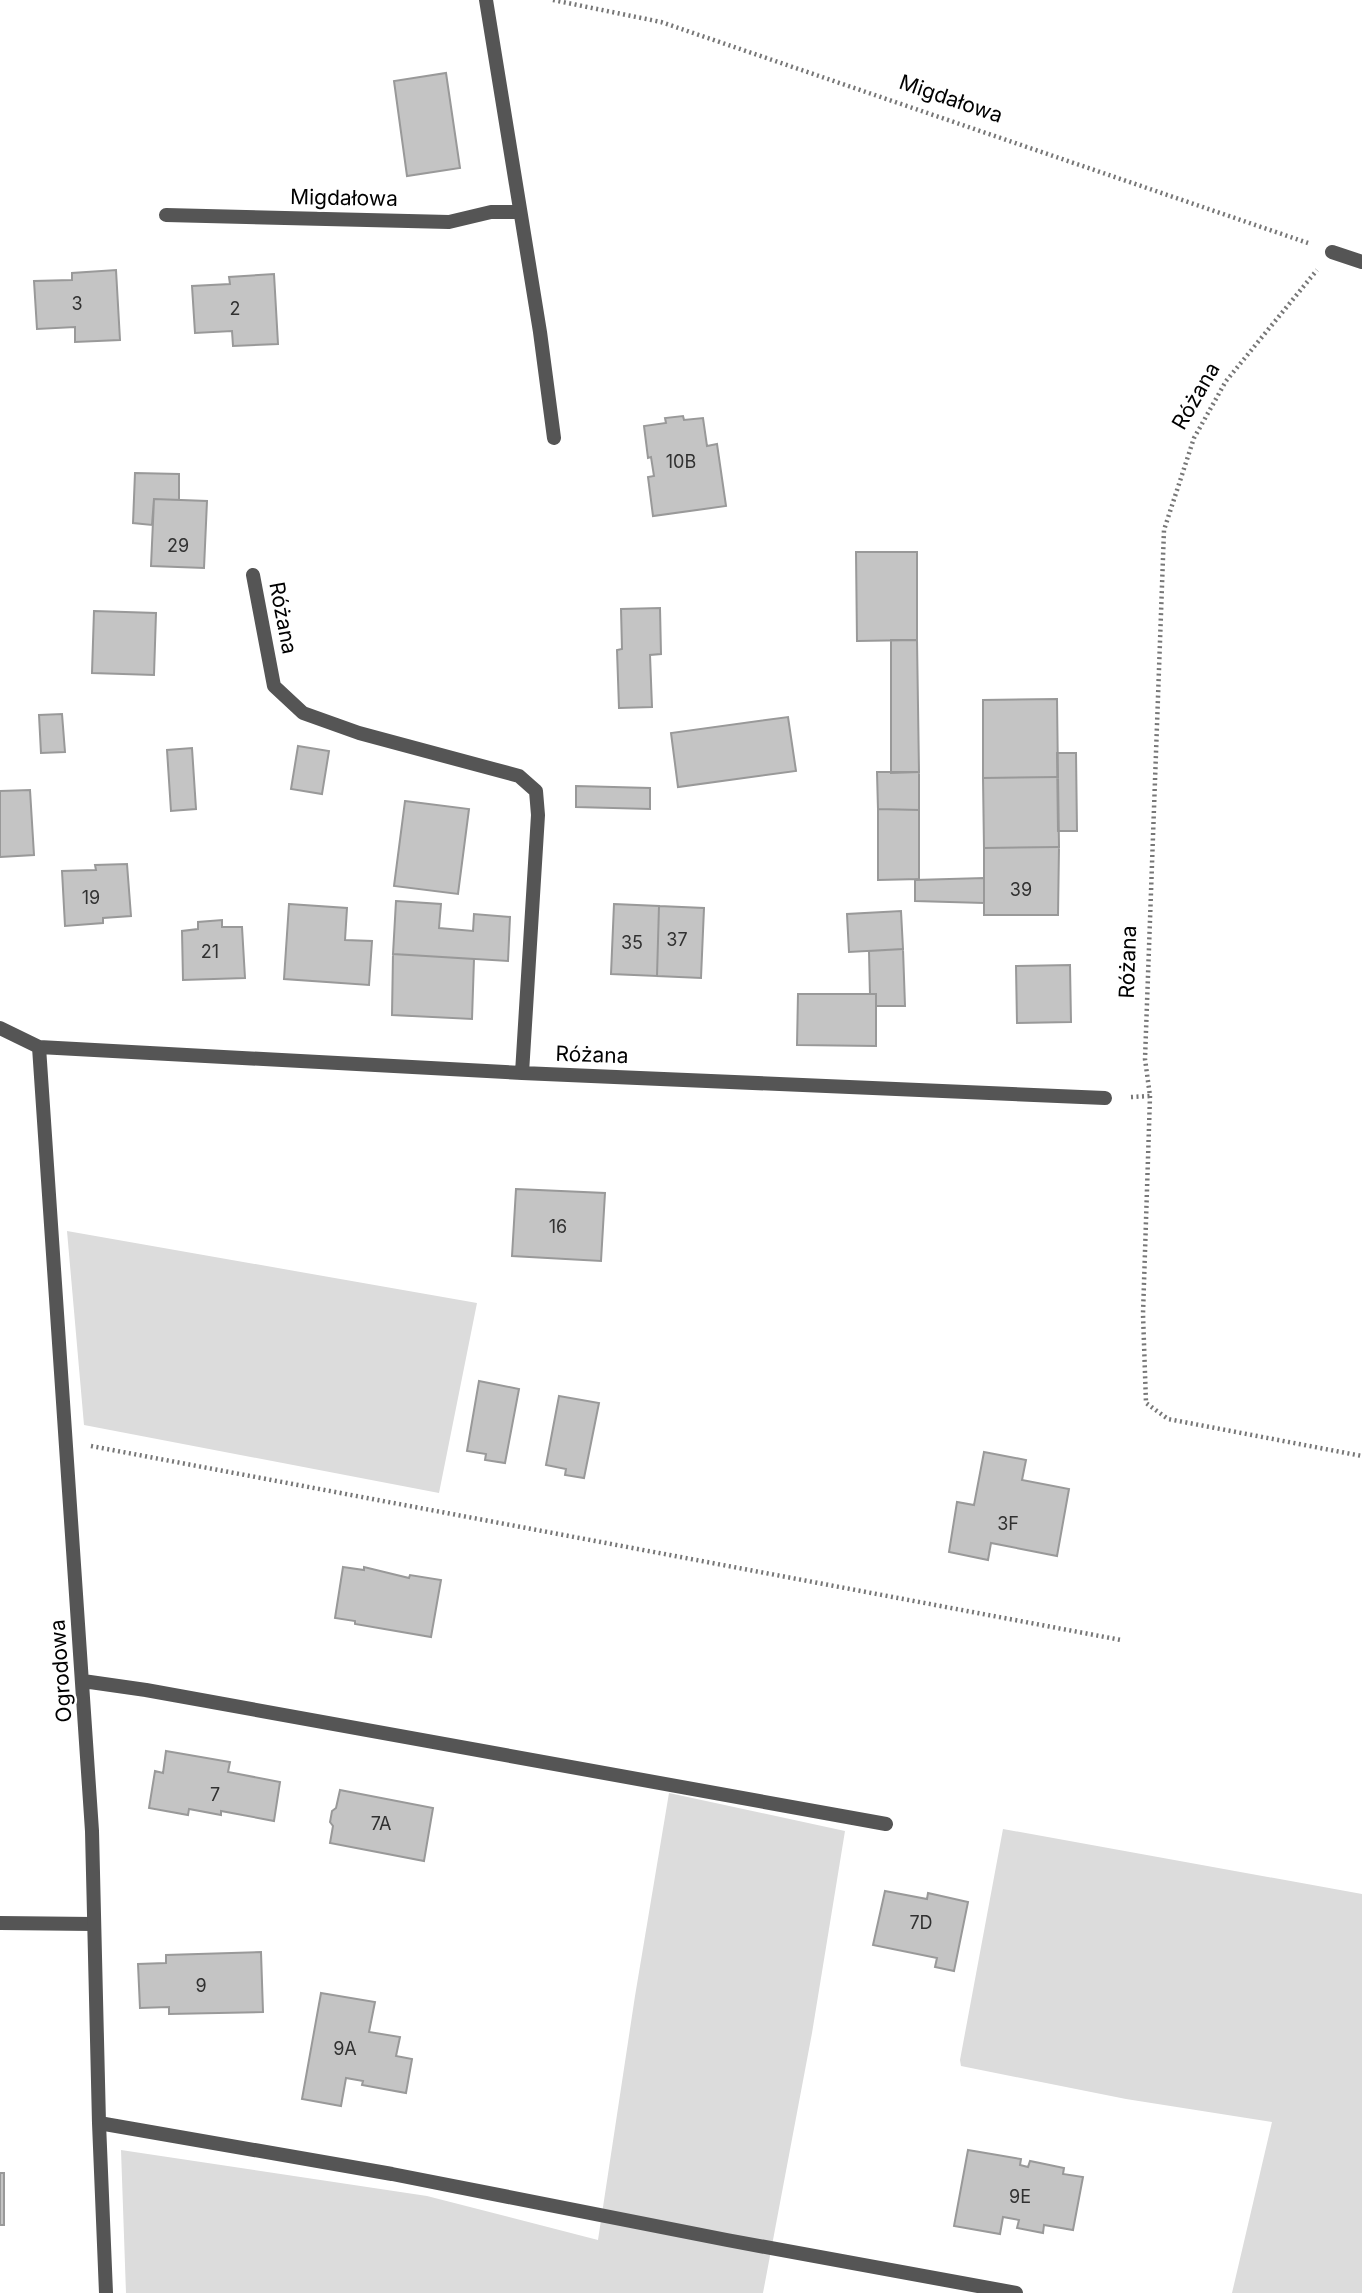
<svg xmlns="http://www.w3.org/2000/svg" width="1362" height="2293" font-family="Inter,sans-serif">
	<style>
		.green { fill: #dcdcdc }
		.building { fill: #c4c4c4; stroke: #999; stroke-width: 2 }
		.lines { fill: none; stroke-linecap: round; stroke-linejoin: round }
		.path { stroke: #777; stroke-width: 4.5; stroke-dasharray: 2 3.5; stroke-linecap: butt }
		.service { stroke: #555; stroke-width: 14 }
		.minor { stroke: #555; stroke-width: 14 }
		.labels { text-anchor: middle; stroke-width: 5; stroke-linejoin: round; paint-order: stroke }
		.number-label { font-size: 18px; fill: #313131 }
		.street-label { font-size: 21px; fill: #000; stroke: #fff }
	</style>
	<rect width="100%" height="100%" fill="#fff"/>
	<path class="green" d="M67,1231L477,1303L439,1493L84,1425Z
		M669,1793L845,1831L812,2033L763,2293H126L121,2150L427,2196L598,2240L635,1996Z
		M1003,1829L1362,1894V2293H1232L1272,2122L1126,2099L961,2066L960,2060Z"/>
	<path class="building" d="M446,73L460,168L407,176L394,81Z
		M116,270L120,340L75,342V327L37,329L34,281L72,280V273Z
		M274,274L278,344L233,346L232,331L195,333L192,286L230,284L229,277Z
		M683,416L684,420L703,418L707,446L717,444L726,506L653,516L648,477L654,476L651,457L648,458L644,426L666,423L665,418Z
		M135,473L179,474V500L154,499L152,525L133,523Z
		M154,499L207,501L204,568L151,566Z
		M856,552H917V640L857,641Z
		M660,608L661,654L650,655L652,707L619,708L617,650L622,649L621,609Z
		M94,611L156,613L154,675L92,673Z
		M891,640H917L919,772L891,773Z
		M1057,699L1058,777L983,778V700Z
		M62,714L65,752L41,753L39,715Z
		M788,717L796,771L678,787L671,733Z
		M298,746L329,751L322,794L291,789Z
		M192,748L196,809L171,811L167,750Z
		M1057,753H1076L1077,831H1058Z
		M877,772H919V810L878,809Z
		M1058,777L1059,847L984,848L983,778Z
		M576,786L650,788V809L576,807Z
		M30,790L34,855L0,857V791Z
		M405,801L469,809L458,894L394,886Z
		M878,809L919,810V879L878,880Z
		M1059,847L1058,915H984V848Z
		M127,864L131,916L103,918V923L65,926L62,871L96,870L95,865Z
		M984,878V903L915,901V880Z
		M396,901L441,904L439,928L473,931L474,914L510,917L508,961L393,954Z
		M289,904L347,908L345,940L372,941L369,985L284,979Z
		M614,904L659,906L657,976L611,974Z
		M659,906L704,908L701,978L657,976Z
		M901,911L903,949L849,952L847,914Z
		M222,920V927H242L245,978L183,980L182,931L198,929V922Z
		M903,949L905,1006H876V994H870L869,951Z
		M393,954L474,959L472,1019L392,1015Z
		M1070,965L1071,1022L1017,1023L1016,966Z
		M798,994H876V1046L797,1045Z
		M516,1189L605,1193L601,1261L512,1256Z
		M479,1381L519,1389L505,1463L485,1460L486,1454L467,1451Z
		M559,1396L599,1403L584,1478L565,1475L566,1469L546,1465Z
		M984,1452L1026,1460L1022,1480L1069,1489L1057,1556L991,1543L988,1560L949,1552L957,1502L974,1505Z
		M343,1567L364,1570V1567L409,1578L410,1575L441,1580L431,1637L355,1624V1621L335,1618Z
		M166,1751L230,1762L228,1772L280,1782L274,1821L221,1811V1815L189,1809L188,1815L149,1808L155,1771L163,1773Z
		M340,1790L433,1808L424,1861L330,1843L333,1826L330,1822L332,1811L336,1808Z
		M885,1891L927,1899L928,1893L968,1902L954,1971L935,1967L937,1958L873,1945Z
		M261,1952L263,2012L169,2014V2007L140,2008L138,1964L166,1963V1955Z
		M321,1993L375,2002L369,2032L400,2037L396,2056L412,2059L406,2093L362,2085L363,2081L346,2078L341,2106L302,2099Z
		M968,2150L1021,2159L1020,2165L1028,2167L1030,2161L1064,2168L1063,2174L1083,2177L1073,2230L1044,2225L1043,2233L1017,2228L1019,2220L1003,2217L1000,2234L954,2226Z
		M0,2173H4V2225H0Z"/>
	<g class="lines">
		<path class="path" d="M553,0L661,22L1308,243
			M1150,1096L1143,1314L1146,1403L1168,1419L1362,1456
			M1131,1097L1150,1096L1145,1059L1164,530L1194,438L1226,381L1317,270
			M91,1446L1121,1640"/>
		<path class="service" d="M1332,252L1362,262
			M0,1923L94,1924"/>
		<path class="minor" d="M486,0L540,332L554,438
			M166,215L449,222L491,212H520
			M253,575L274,686L303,713L359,733L519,776L536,791L538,815L522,1073
			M0,1028L39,1047L522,1073L1105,1098
			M39,1047L92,1831L99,2123L106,2293
			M83,1681L146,1690L886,1824
			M99,2123L392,2174L727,2240L1016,2293"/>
	</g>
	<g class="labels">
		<g class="number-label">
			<text x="77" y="310">3</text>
			<text x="235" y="315">2</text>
			<text x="681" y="468">10B</text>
			<text x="178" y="552">29</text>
			<text x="1021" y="896">39</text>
			<text x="91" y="904">19</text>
			<text x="677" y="946">37</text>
			<text x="632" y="949">35</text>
			<text x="210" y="958">21</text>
			<text x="558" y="1233">16</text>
			<text x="1008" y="1530">3F</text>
			<text x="215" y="1801">7</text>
			<text x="381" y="1830">7A</text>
			<text x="921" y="1929">7D</text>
			<text x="201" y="1992">9</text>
			<text x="345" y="2055">9A</text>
			<text x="1020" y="2203">9E</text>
		</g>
		<g class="street-label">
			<text transform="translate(951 99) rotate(19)" y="7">Migdałowa</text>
			<text transform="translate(344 198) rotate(1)" y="7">Migdałowa</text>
			<text transform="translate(1196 396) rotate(-60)" y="7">Różana</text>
			<text transform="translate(283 618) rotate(79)" y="7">Różana</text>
			<text transform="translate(1128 962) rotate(-88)" y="7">Różana</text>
			<text transform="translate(592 1055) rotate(2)" y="7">Różana</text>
			<text transform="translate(61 1671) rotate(-94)" y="7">Ogrodowa</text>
		</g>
	</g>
</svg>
